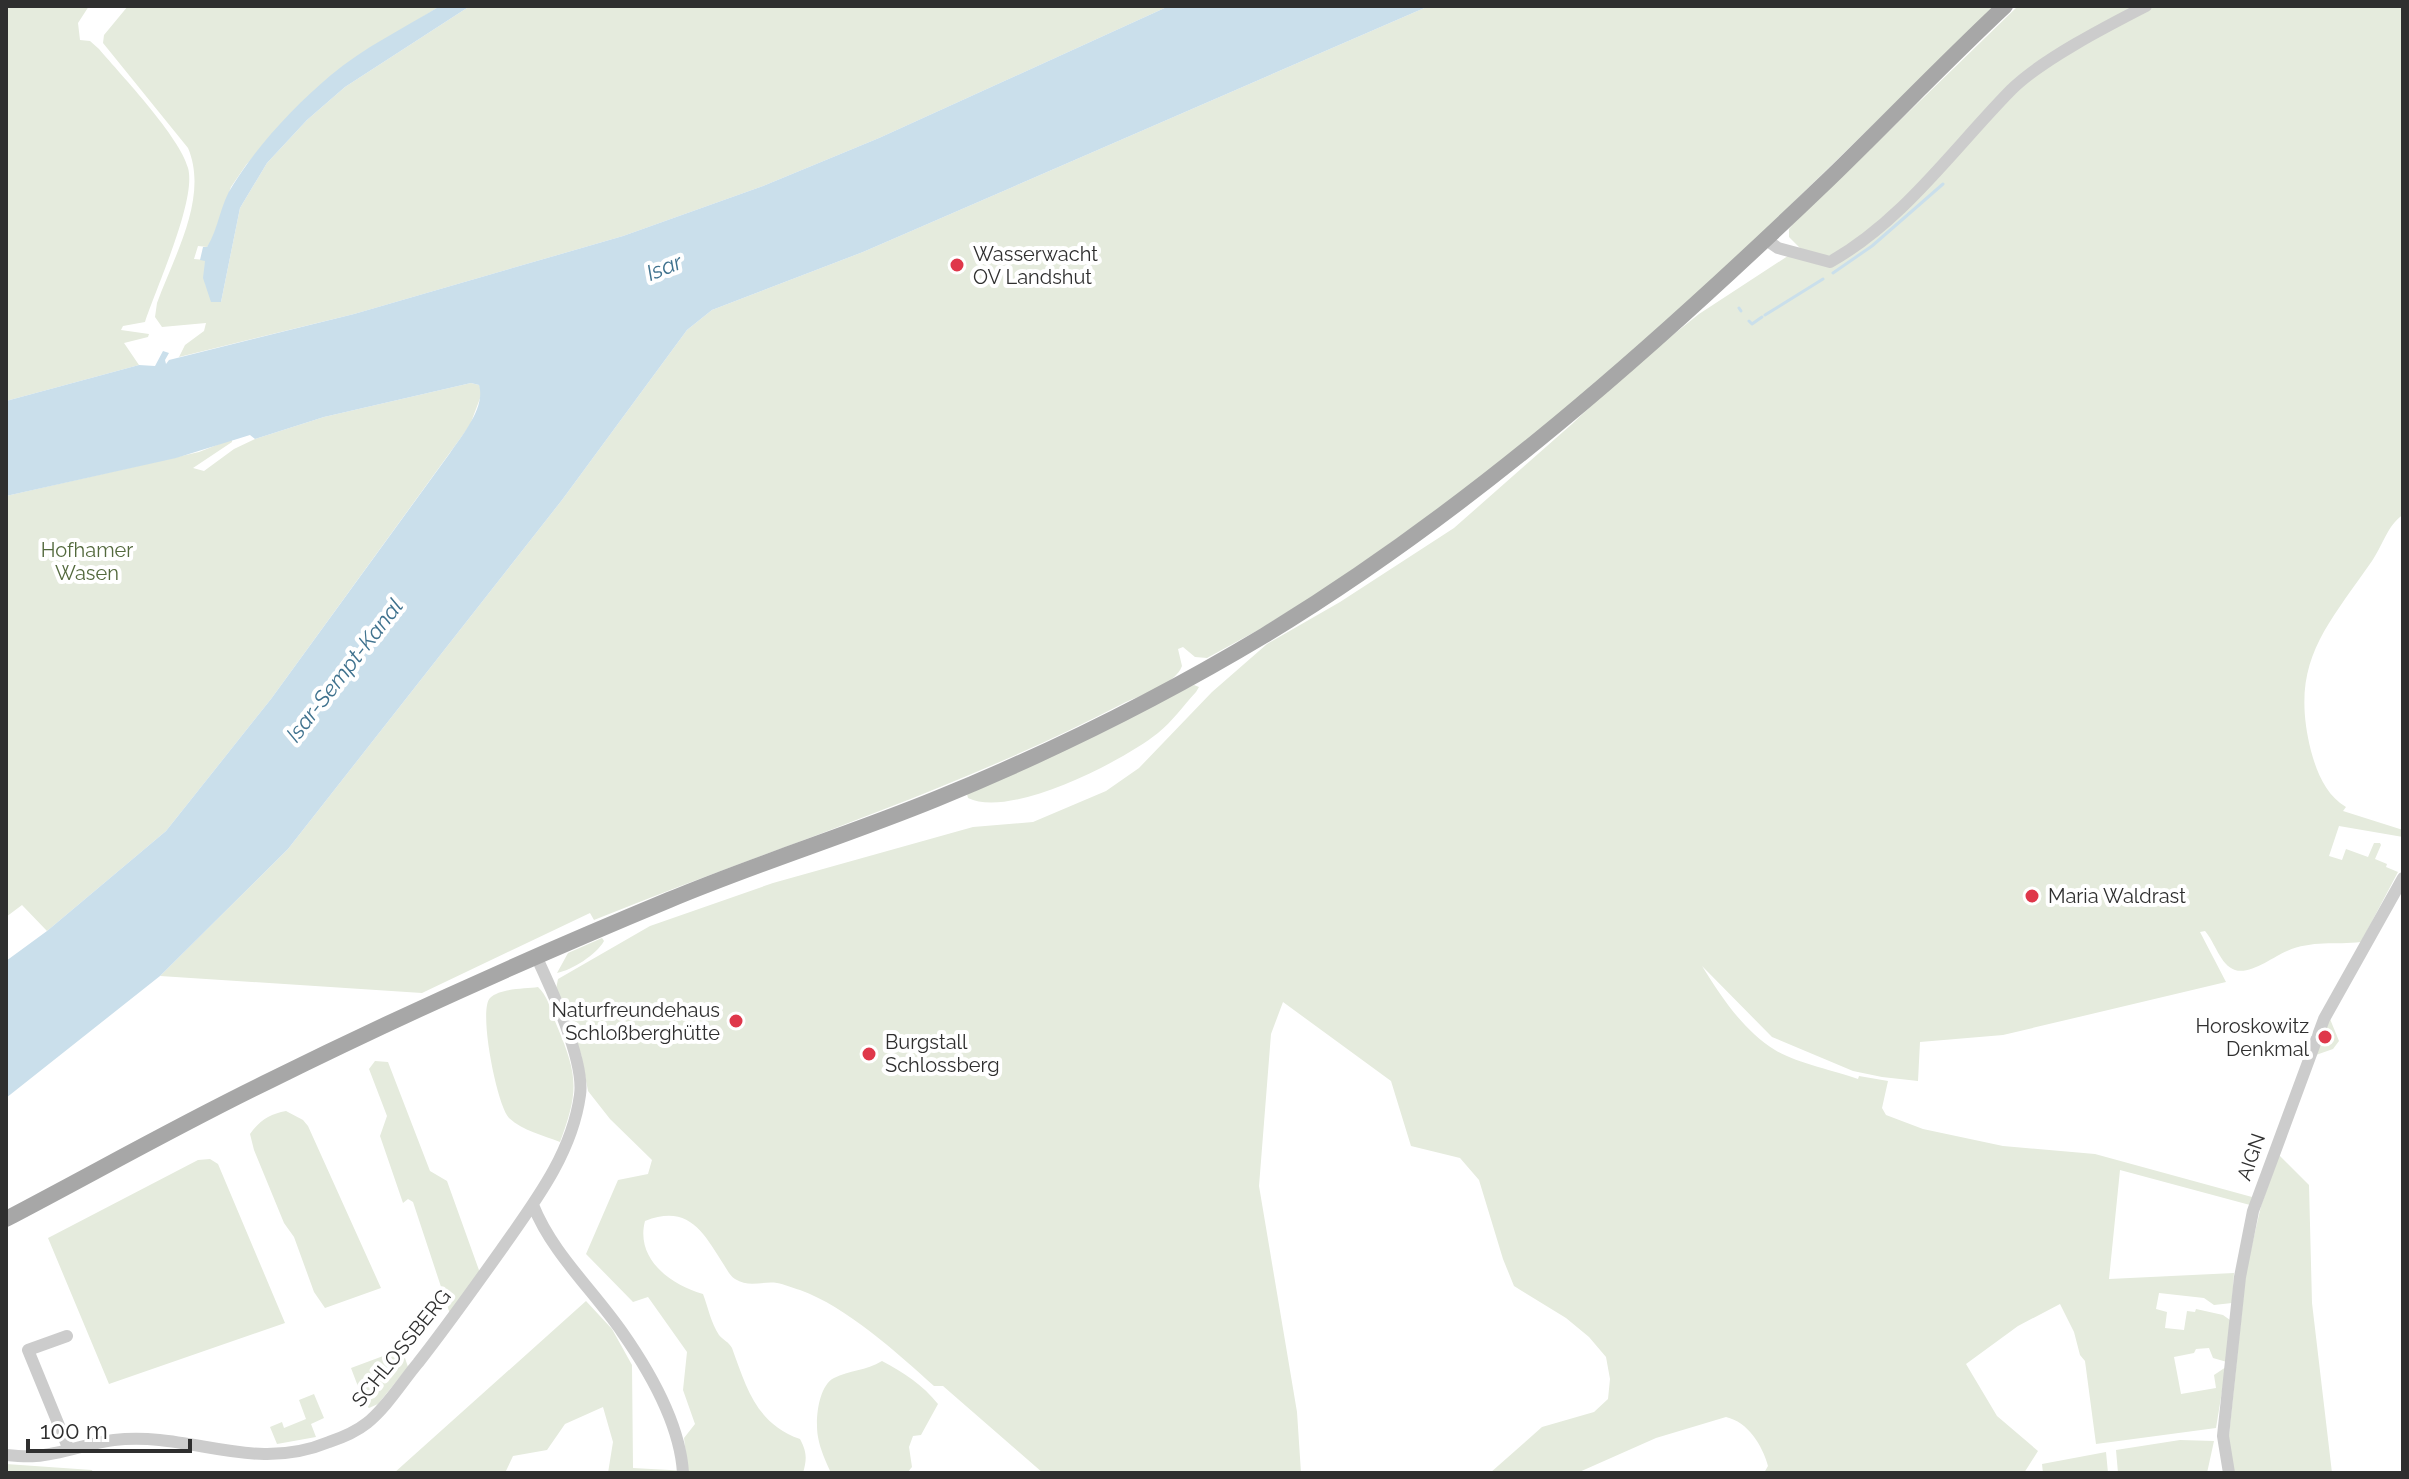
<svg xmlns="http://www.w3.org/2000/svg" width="2409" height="1479" font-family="Raleway,sans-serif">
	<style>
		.green { fill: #e5ebdd }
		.water { fill: #cadfeb }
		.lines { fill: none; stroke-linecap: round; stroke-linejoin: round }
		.stream { stroke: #cadfeb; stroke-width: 3 }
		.minor { stroke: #ccc; stroke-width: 12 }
		.major { stroke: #a7a7a7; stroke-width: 16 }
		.poi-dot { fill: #df374a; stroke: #fff; stroke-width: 3 }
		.labels { text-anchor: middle; stroke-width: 8; stroke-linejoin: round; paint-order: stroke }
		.poi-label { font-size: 20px; fill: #2f2f2f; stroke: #fff; text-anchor: start }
		.park-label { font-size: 20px; fill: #53693d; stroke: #fff }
		.street-label { font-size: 20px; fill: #2f2f2f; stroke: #fff }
		.water-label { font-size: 22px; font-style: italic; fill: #3f728e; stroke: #fff }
	</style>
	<rect width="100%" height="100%" fill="#fff"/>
	<path class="green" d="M6,6H89L78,23L80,40L90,41L99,49C122,76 180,137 188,168C197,199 156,288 145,322L123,326L121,330L149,334L148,337L124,343L139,365L6,401Z
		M128,6H440L351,62L288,117L246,165L231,187L212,240L207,247L198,246L194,259L205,260C205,284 201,286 221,302L240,208L267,163L307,120L345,87L470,6H1169L879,138L763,186L623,236L354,314L179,357L185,345L204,331L206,323L162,327L155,317L157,303C174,256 209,197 188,148L103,43L104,35Z
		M1429,6H1995L1690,303L1516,454L1331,585L1260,629L1207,658L1195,657L1183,647L1178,649L1182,666C1175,685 1140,695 1122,704C953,792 770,849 594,920L590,913L422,993L160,976L288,849L562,500L687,330L712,310L863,252Z
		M2018,6H2403V515C2388,524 2382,547 2372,561C2325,629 2289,663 2311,751C2317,773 2326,795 2346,807L2343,811L2403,830V837L2339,826L2329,856L2342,860L2346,849L2368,857L2374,843H2380L2381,845L2375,859L2387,864L2386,867L2398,872L2361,942C2335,945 2312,940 2287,951C2273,957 2250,975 2235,970C2220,965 2215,942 2205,931L2200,932L2226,982L2003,1035L1920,1042L1918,1081L1882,1077L1853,1071L1772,1037L1702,966C1722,998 1743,1030 1775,1050C1794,1062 1835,1071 1858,1079L1859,1076L1888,1081L1882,1108L1886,1115L1923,1129L2003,1146L2095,1154L2252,1197L2250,1205L2120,1170L2109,1279L2234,1273L2232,1303L2214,1305L2204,1298L2159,1293L2156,1309L2167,1312L2165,1328L2184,1330L2187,1311L2195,1312L2196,1309L2223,1315L2230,1320L2227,1362L2213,1358L2209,1348L2196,1349L2194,1353L2174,1357L2181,1394L2216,1388L2214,1375L2226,1367L2216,1428L2096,1444L2085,1361L2080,1355L2074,1332L2060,1304L2018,1326L1966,1364L1997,1416L2038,1451L2024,1473H1764L1768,1466C1762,1445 1748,1422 1726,1417L1656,1438L1577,1473H1490L1542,1427L1594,1412L1608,1399L1610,1379L1606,1357L1589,1337L1566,1318L1514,1286L1503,1259L1479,1180L1460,1158L1411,1146L1391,1081L1283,1002L1271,1034L1259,1186L1297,1412L1301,1473H1043L943,1386H934C897,1353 847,1307 800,1290C793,1288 784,1284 777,1283C762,1281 749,1288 735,1279C730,1276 728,1271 724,1265C703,1232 689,1204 645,1221C635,1259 671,1285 703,1294C708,1307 711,1323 719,1335C723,1340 729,1342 732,1348C747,1389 756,1423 800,1439C807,1452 807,1459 803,1473H608L613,1442L603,1407L565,1424L547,1450L513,1456L505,1473H394L586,1301L612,1329L632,1365L633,1468L688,1471L684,1438L695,1424L683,1390L687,1352L648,1297L633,1302L586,1254L618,1180L648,1174L652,1160L610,1119L588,1091L581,1054L556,989L558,979L650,926L773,883L973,827L1033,822L1106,791L1139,768L1212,692L1267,644L1340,602L1454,528L1572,424L1629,370L1699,314L1800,248L1789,237V229L1794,223Z
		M471,383L479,385L482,393L470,425L271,699L166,831L47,931L22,905L6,917V496L199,452L232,439V442L193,468L204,471L234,449L255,439L324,417Z
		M1194,685L1199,687L1196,692C1184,705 1172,722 1158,733C1123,761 1011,819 968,798L967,794Z
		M602,938L604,941C596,955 572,970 557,973L568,953Z
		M538,987C549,997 551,1013 557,1026C578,1076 579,1091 560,1142C543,1135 523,1131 509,1118C497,1106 478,1010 490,998C500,988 525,989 538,987Z
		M2330,1019L2339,1041L2333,1049L2313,1056Z
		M375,1061L388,1062L430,1171L447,1181L480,1273L450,1314L413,1202L408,1199L403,1203L380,1136L387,1116L369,1069Z
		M286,1111L303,1120L308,1126L381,1288L325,1308L314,1292L294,1237L284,1223L254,1150L250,1134C260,1120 270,1114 286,1111Z
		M2279,1155L2309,1185L2312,1303L2332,1473H2233L2228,1445L2246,1271L2261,1206Z
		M210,1159L218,1164L285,1323L109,1384L48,1238L198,1160Z
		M402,1349L408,1367L378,1404L369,1408L365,1405L351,1368Z
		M882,1361C903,1372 923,1385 938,1404L921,1435L913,1436L909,1447L912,1467L907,1473H831C826,1462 820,1449 818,1437C815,1421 818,1386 834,1378C849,1370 866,1371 882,1361Z
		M314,1394L324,1418L311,1424L316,1437L277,1444L270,1427L282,1422L284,1428L306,1419L299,1400Z
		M2180,1440L2214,1441L2207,1473H2118L2116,1450Z
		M2106,1452L2108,1473H2043L2042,1464Z
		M6,1464L92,1470L93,1473H6Z"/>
	<path class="water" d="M440,6H470L345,87L307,120L267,163L240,208L221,302H211L203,278L205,261L200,260L203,247H207C219,228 220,204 233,185C258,145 294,106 331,75C363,48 404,28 440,6Z
		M1169,6H1429L863,252L712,310L687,330L562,500L288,849L160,976L6,1098V961L47,931L166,831L271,699L450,453C462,435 486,407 479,385L471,383L324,417L255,439L250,435L176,458L6,496V401L139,365L155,366L163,351L169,353L165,360L166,364L169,360L354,314L623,236L763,186L879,138Z"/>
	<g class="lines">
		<path class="stream" d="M1833,273L1872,246L1943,184
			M1739,308L1741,311
			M1765,315L1823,279
			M1749,321L1752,324L1762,317"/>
		<path class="minor" d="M1765,239L1778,248L1830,262C1903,221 1953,149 2011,90C2041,60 2107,26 2146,6
			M533,1205C552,1253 593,1290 622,1332C650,1372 680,1423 683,1473
			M67,1336L28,1350L69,1450
			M6,1455C16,1456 26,1457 36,1456C63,1454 88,1443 114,1440C190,1431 252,1474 329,1442C341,1438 357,1431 367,1423C387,1407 402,1382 418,1363C447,1326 474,1288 501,1250C534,1203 572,1154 580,1095C585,1061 551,988 536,956
			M2229,1473L2223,1436L2240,1277L2253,1211L2324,1019L2403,878"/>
		<path class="major" d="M6,1219C94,1173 180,1124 269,1081C400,1016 534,956 669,900C757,863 848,835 936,799C1049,753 1160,698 1265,635C1472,509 1653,348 1827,181C1887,123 1944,63 2005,6"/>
	</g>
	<g class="poi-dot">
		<circle cx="957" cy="265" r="8"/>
		<circle cx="2032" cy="896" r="8"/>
		<circle cx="736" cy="1021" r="8"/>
		<circle cx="2325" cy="1037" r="8"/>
		<circle cx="869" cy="1054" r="8"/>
	</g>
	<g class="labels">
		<g class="poi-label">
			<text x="973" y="261">Wasserwacht<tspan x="973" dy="23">OV Landshut</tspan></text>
			<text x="2048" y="903">Maria Waldrast</text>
			<text x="720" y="1017" text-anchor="end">Naturfreundehaus<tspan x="720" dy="23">Schloßberghütte</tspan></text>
			<text x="2309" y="1033" text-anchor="end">Horoskowitz<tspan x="2309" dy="23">Denkmal</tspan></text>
			<text x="885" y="1049">Burgstall<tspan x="885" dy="23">Schlossberg</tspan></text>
		</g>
		<g class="park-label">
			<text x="87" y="557">Hofhamer<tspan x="87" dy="23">Wasen</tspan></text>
		</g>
		<g class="street-label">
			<text transform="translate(2251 1157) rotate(-71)" y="7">AIGN</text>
			<text transform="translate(401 1348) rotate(-51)" y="7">SCHLOSSBERG</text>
		</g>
		<g class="water-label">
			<text transform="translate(664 267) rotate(-22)" y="8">Isar</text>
			<text transform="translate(344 670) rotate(-52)" y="8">Isar-Sempt-Kanal</text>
		</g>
	</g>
	<rect width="2409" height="1479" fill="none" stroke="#2f2f2f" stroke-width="16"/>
	<path d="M28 1439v12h162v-12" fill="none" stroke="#2f2f2f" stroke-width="4"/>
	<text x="40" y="1439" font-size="24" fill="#2f2f2f" stroke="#ffffff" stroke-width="6" paint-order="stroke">100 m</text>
</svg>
